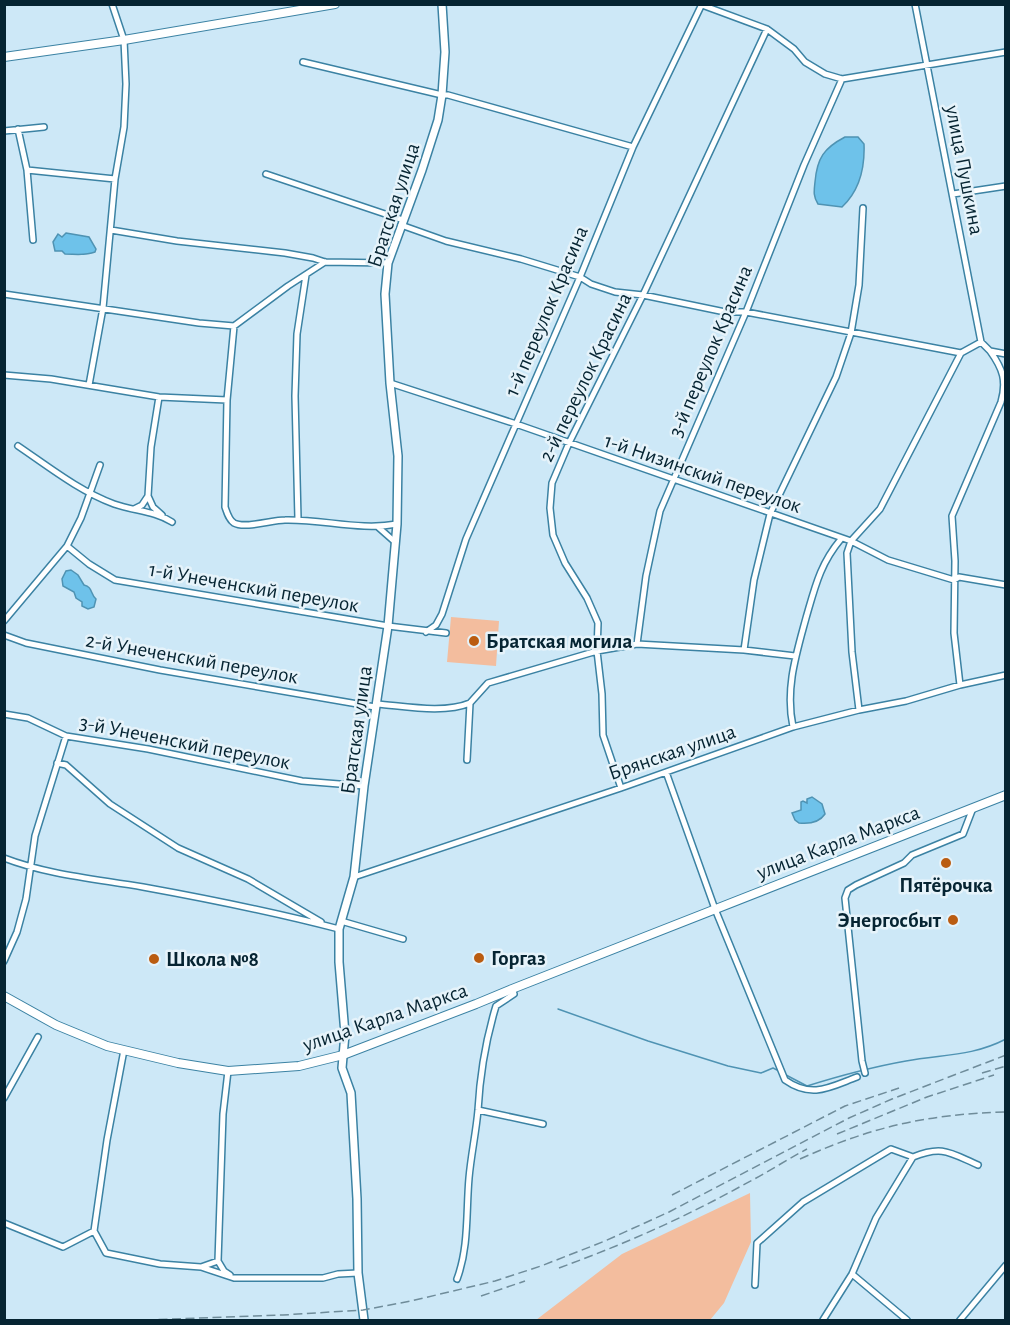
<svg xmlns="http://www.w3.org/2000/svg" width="1010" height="1325" font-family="'Alegreya Sans',sans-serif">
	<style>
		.green { fill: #f3bd9e }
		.water { fill: #6ec2ea; stroke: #4f93b3; stroke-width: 1.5 }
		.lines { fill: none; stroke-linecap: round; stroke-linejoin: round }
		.stream { stroke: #4f93b3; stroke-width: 1.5 }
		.minor-casing { stroke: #3b82a3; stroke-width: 8 }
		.tertiary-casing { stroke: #3b82a3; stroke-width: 10 }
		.secondary-casing { stroke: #3b82a3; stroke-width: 10 }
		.minor { stroke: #fff; stroke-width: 5 }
		.tertiary { stroke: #fff; stroke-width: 7 }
		.secondary { stroke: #fff; stroke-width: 8 }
		.rail { stroke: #6f8c9a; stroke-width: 1.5; stroke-dasharray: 9 4.5; stroke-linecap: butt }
		.poi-dot { fill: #ba5c11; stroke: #e6f3fa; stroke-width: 2 }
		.labels { text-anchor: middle; stroke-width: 5; stroke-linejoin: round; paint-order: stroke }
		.street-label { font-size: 21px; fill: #062432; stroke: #e6f3fa }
		.poi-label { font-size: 21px; font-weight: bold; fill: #062432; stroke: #e6f3fa; text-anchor: start }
	</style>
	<rect width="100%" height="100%" fill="#cde8f7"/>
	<path class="green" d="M451,617L499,621L496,666L447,662Z
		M750,1193L751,1242L724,1303L710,1320H536L622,1254Z"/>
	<path class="water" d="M845,137H858L864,144C865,169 859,191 842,207L818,204C813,196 814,191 815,182C817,158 824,148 845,137Z
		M66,233L89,237L96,249L95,252C85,256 75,254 65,254L62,251H55L53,242L58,234L62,237Z
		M71,570L78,575L84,585C93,587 90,594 96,599L94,607L88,609L82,606V602L76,598L74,592L63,586L62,579L66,571Z
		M812,797L822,804L825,814C819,823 809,824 799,823L795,820L792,813L801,810V802L803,801L807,803V799Z"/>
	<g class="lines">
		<path class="stream" d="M558,1009L648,1041L728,1066L761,1073L773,1068L779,1071
			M786,1075L807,1086C839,1076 872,1067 906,1061C942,1054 971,1057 1006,1039"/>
		<defs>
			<path id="minor" d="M915,4L981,342
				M702,5L767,29L794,49L805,62L825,74L842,79L1006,52
				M303,62L442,95H448L633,147
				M18,129L27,170L33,240
				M4,131L44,127
				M27,170L115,179
				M266,174L403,220
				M953,194L1006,186
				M401,225L446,241L521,259L580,277L591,284L615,292L643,295L725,312H746L961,353
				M111,230L177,241L285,253L313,258L325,262L388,263
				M325,262L288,286L234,326L227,400L225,507C227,513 229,520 234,523C245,529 272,520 285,520C323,519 360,531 397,524
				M4,294L199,323L234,326
				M961,353L981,342L990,351L1006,354
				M4,375L51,379L159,397L227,400
				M390,383L516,424L851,541L888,560L954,580L959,577L1006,585
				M89,385L103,308L115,179L124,127L126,84L124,40L112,4
				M159,397L151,447L148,496L153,507L162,515
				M18,446C49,467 79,491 114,504C134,511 155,511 172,522
				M134,509L142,505L148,496
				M298,519L295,396L297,334L306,275
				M378,527L395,542
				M67,546L89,564L115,580L388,626L446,633
				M4,621L67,546L81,518L100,465
				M426,632L436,625L442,614L466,539L580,277L633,147L702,4
				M4,635L26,643L160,670L375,707
				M637,644L646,576L660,511L746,312L804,165L842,79
				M744,650L754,580L770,514L836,377L851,333L859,285L863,208
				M960,685L954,633L955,561L952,516L1001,402C1007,381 1003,369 990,351
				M377,704C404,706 444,714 470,703
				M859,710L852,652L847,553L851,541L880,509L961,353
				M4,714L28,718L66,736L148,749L302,781L364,786
				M793,727C785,689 796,655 806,618C815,587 820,564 841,539
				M467,760L470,703L488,683L597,651L637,644L744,650L795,656
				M57,763L66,765L110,804L178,848L248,879L321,922
				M666,772L715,909L785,1080C812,1099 830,1087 857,1077
				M621,788L603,735L602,694L597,651L598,623L587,598L565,563L553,535L550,508L552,483L569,443L643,295L767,29
				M4,858C48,875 97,879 143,887C209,899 274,912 339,929
				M354,877L621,788L793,727L859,710L906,701L960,685L1006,675
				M341,921L403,939
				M4,961L17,932L26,899L35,836L66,736
				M228,1071L223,1114L218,1261L224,1271L230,1275
				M865,1073L862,1061L845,898L848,890L856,885L904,863L912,855L963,834L973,808
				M4,1098L38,1037
				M478,1110L543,1124
				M913,1157C943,1145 950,1153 978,1165
				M4,1223L63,1247L94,1231L106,1253L160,1264L201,1267L234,1278H323L338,1274L358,1273
				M94,1231L107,1140L124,1050
				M201,1267L218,1261
				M852,1274L907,1320
				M457,1279C469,1247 466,1212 469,1178C471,1155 476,1133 478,1110C480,1075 486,1039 496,1006L514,994L512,989
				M755,1285L757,1243L803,1202L891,1149L913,1157L876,1218L852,1274L823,1320
				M960,1320L1006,1265"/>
			<path id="tertiary" d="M364,1320L358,1273L357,1199L351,1093L342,1068L345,1034L339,962V929L354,877L364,786L388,626L397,524L398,456L390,383L385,294L388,263L422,170L438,120L442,95L445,52L442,4"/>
			<path id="secondary" d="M4,57L124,40L335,4
				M4,996L56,1025L107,1046L178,1063L228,1071L299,1066L343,1055L476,1004L512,989L1006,795"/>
		</defs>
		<use href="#minor" class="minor-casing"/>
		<use href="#tertiary" class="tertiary-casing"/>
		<use href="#secondary" class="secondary-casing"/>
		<use href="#minor" class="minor"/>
		<use href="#tertiary" class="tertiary"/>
		<use href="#secondary" class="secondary"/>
		<path class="rail" d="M982,1073L1006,1066
			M837,1134L927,1097L994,1075
			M800,1159C871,1127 927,1114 1006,1112
			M672,1195L845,1106L899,1088
			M559,1268C622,1245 684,1218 743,1185C765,1174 786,1160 807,1149
			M481,1296L525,1281
			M145,1320L283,1315L363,1310L411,1301L495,1281L541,1266L605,1241L669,1212L849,1118L892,1099L1006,1055"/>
	</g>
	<g class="poi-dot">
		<circle cx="474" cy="641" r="6"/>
		<circle cx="946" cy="863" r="6"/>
		<circle cx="953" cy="920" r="6"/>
		<circle cx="479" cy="958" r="6"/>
		<circle cx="154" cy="959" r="6"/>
	</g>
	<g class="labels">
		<g class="street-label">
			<text transform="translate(965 170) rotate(79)" y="7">улица Пушкина</text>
			<text transform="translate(393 205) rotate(-72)" y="7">Братская улица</text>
			<text transform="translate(546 311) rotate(-67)" y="7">1-й переулок Красина</text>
			<text transform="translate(710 351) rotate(-67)" y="7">3-й переулок Красина</text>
			<text transform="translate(585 377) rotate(-64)" y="7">2-й переулок Красина</text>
			<text transform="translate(703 473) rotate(19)" y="7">1-й Низинский переулок</text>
			<text transform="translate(254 587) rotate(10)" y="7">1-й Унеченский переулок</text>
			<text transform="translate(192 658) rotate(10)" y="7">2-й Унеченский переулок</text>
			<text transform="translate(356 730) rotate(-82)" y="7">Братская улица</text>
			<text transform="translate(185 742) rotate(11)" y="7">3-й Унеченский переулок</text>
			<text transform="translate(672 752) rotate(-19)" y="7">Брянская улица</text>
			<text transform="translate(838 842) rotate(-21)" y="7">улица Карла Маркса</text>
			<text transform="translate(385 1017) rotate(-19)" y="7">улица Карла Маркса</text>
		</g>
		<g class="poi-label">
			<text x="486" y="648">Братская могила</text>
			<text x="946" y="892" text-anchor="middle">Пятёрочка</text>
			<text x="941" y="927" text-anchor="end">Энергосбыт</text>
			<text x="491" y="965">Горгаз</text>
			<text x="166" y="966">Школа №8</text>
		</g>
	</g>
	<rect width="1010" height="1325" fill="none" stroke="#062432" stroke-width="12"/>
</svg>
